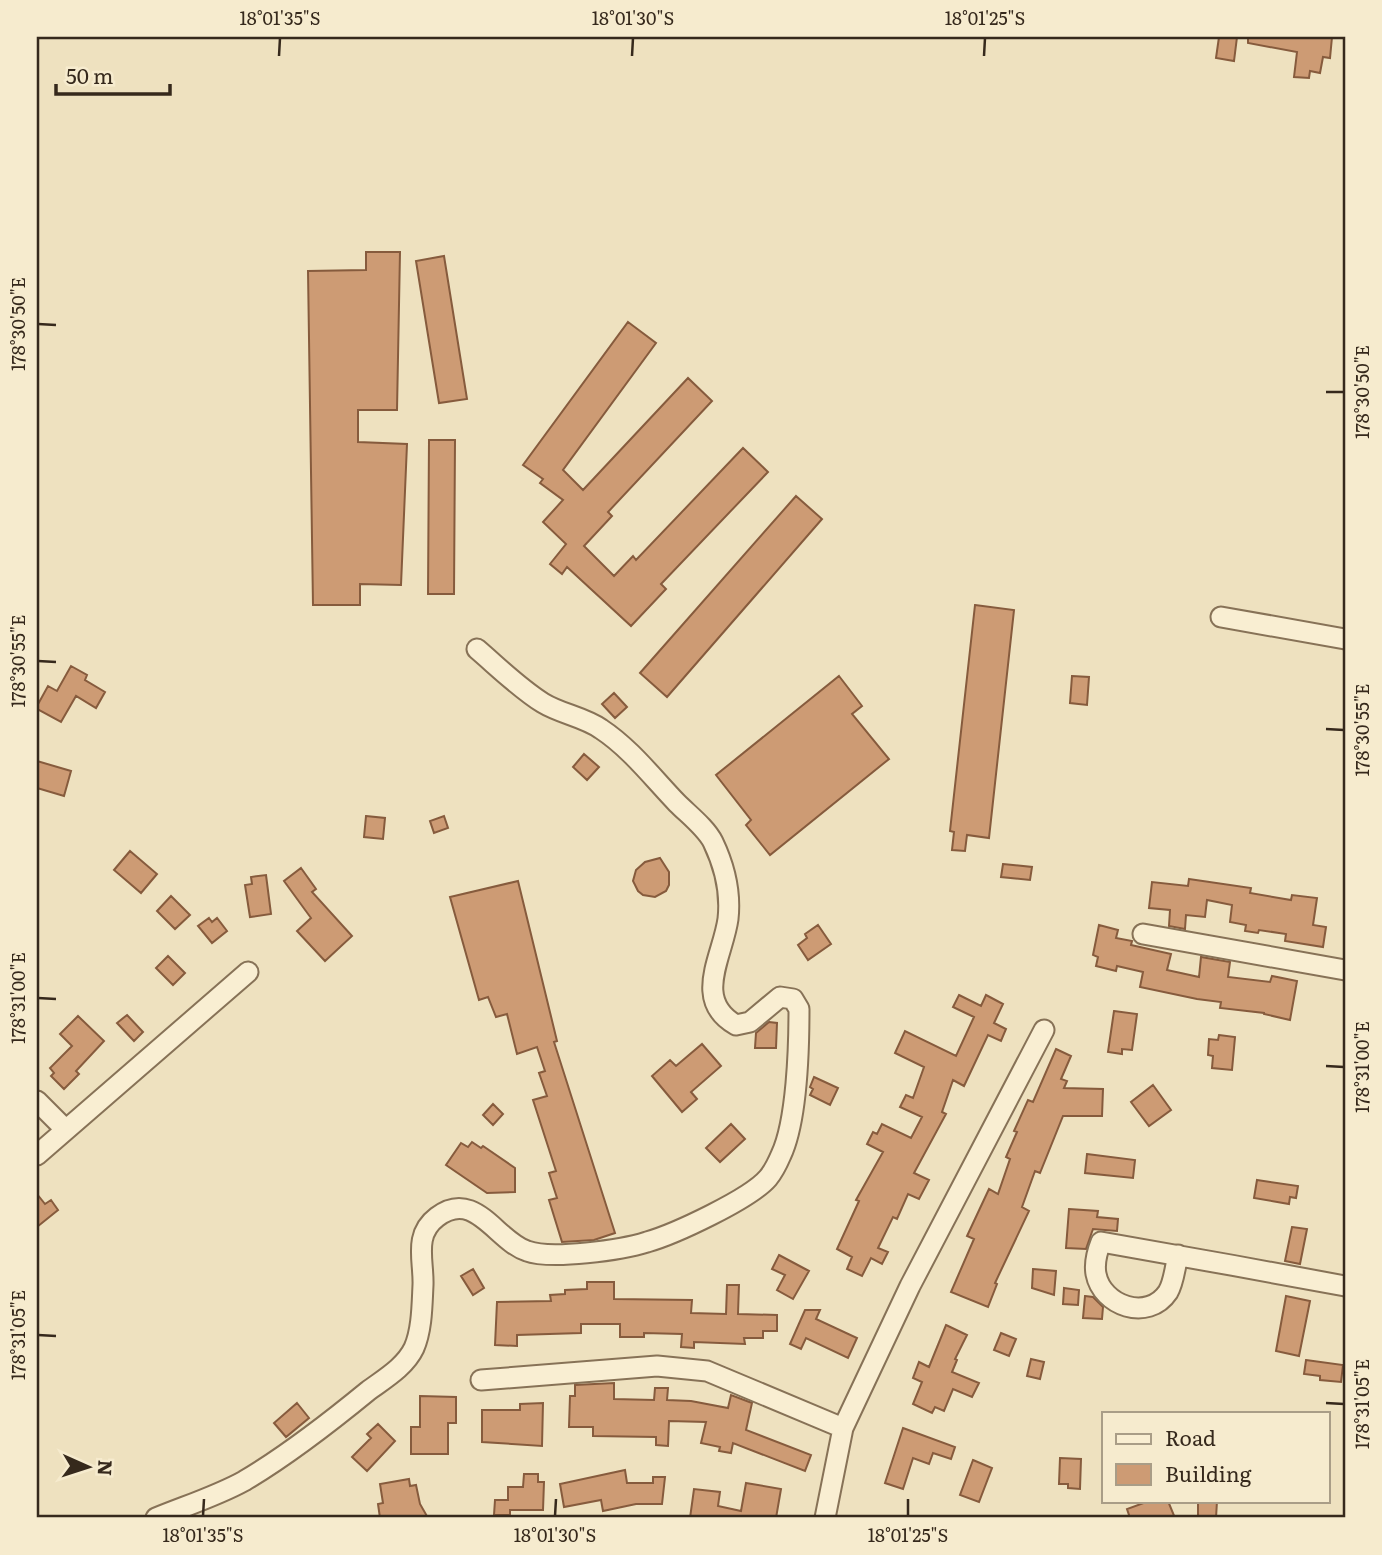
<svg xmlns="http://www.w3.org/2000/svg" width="1382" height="1555" font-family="Literata,serif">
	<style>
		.building { fill: #cd9b74; stroke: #865b3d; stroke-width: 2 }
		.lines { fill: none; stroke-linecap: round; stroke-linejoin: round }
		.minor-casing { stroke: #877257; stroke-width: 23 }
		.minor { stroke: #f9eed2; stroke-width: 19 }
		.ticks { fill: none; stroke: #36291c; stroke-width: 2.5 }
		.neatline { fill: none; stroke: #36291c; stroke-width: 2.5 }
		.ticks-label { font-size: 18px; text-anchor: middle; fill: #36291c }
	</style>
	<rect width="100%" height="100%" fill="#eee1bf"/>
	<path class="building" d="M1219,37H1237L1234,61L1216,58Z
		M1248,37H1332L1330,58L1323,57L1320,73L1310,71L1309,78L1294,77L1297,52L1248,43Z
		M366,252H400L397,410H358V442L407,444L401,585L360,584V605H313L308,271L366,270Z
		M444,256L467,399L439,403L416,261Z
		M628,322L656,343L563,470L583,490L688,378L712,401L608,512L612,516L584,546L614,576L633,556L636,560L743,448L768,472L661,584L666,589L631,626L567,567L562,574L550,564L566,544L543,522L563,500L540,483L543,479L523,465Z
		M429,440H455L454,594H428Z
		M796,496L822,519L667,697L640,673Z
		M975,605L1014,610L989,838L967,835L965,851L952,850L954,832L950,831Z
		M71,666L87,675L85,680L105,692L96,708L76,696L61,722L37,709V706L48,686L57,691Z
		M839,676L862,706L852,714L889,759L770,855L746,825L751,820L716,775Z
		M1072,676L1089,677L1087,705L1070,703Z
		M614,693L627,707L615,718L602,704Z
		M584,754L599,767L587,780L573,767Z
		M37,761L71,771L64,796L37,788Z
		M366,816L385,818L383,839L364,837Z
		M444,816L448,828L434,833L430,821Z
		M130,851L157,874L141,893L114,870Z
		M660,858L669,872V885L666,891L655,897L643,895L638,891L633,881L636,870L645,862Z
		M1003,864L1032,867L1030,880L1001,877Z
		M301,868L316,889L312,892L352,936L325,961L297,931L311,918L284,881Z
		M266,875L271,914L250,917L245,885L252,884L251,877Z
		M1189,879L1251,888L1250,893L1291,900L1292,895L1317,898L1313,925L1326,927L1323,947L1285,941L1286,934L1259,930L1258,933L1245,931L1246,925L1230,922L1232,905L1207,900L1205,917L1186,915L1185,929L1169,926L1170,910L1149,908L1152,882L1188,886Z
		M518,881L557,1041L554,1042L615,1233L594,1240L562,1242L549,1200L557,1198L549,1173L556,1171L533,1100L547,1096L539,1073L545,1071L537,1047L517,1054L507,1014L496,1017L488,997L479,1000L450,897Z
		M171,896L190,915L175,929L157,911Z
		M209,918L212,922L217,918L227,931L212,943L198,926Z
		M818,925L831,944L808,960L798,945L807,938L805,934Z
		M1099,925L1118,930L1116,938L1132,941L1131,945L1171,954L1167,970L1199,977L1201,957L1230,962L1228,977L1270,982L1272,976L1297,981L1290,1020L1264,1014V1013L1220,1008L1221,1002L1197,999L1140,987L1143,972L1117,966L1116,971L1096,966L1098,957L1093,955Z
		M168,956L185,973L173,985L156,968Z
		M959,995L981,1006L986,995L1003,1004L994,1023L1006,1029L1001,1041L988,1035L964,1086L953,1080L942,1112L946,1114L914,1173L929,1180L919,1199L908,1194L897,1219L893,1217L878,1248L888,1252L882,1264L871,1258L862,1276L847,1269L852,1257L837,1249L859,1201L856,1200L883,1152L867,1144L873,1132L877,1134L882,1124L911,1138L922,1117L900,1107L906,1095L913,1098L924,1067L895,1053L905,1031L956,1056L974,1017L953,1007Z
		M1114,1011L1137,1014L1132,1050L1122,1049V1054L1108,1052Z
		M127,1015L143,1032L134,1041L117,1023Z
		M78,1016L104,1041L76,1071L79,1074L64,1089L51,1076L54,1073L50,1068L72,1046L60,1034Z
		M769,1022L777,1023L776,1048H755L756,1033Z
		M1219,1035L1235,1037L1232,1070L1212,1068L1213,1056L1208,1055L1209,1039L1218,1040Z
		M702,1044L721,1066L691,1092L697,1099L682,1112L652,1076L670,1060L676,1066Z
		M1056,1049L1071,1056L1061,1079L1067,1081L1064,1088L1103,1089L1102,1116H1063L1040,1173L1035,1171L1022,1207L1029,1211L995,1283L997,1284L988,1307L951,1292L974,1239L967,1236L989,1189L998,1194L1010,1159L1006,1157L1017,1132L1014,1131L1028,1100L1033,1102Z
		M814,1077L838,1088L830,1105L810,1095L813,1089L810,1087Z
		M1153,1085L1171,1110L1149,1126L1131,1102Z
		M493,1104L503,1114L493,1125L483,1115Z
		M731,1124L745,1139L720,1162L706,1148Z
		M472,1142L481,1148L483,1146L515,1168V1192L487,1193L446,1165L461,1143L468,1147Z
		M1087,1154L1135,1160L1133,1178L1085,1173Z
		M1257,1180L1298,1186L1296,1198L1290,1197L1289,1204L1254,1198Z
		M37,1194L45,1204L51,1200L58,1210L37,1227Z
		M1069,1209L1098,1211L1097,1217L1118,1219L1117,1231L1093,1229L1086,1249L1066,1248Z
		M1292,1227L1307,1229L1300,1264L1285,1261Z
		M779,1255L809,1271L793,1299L777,1290L785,1275L772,1269Z
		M473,1269L484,1288L473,1295L461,1276Z
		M1033,1269L1056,1271L1054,1295L1032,1288Z
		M587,1282H614V1299L692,1300L691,1313L726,1314L727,1285H739L738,1314L777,1315V1331H763V1338H744L745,1344L694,1342V1348L681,1347L682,1334L644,1333V1337H620V1324H581V1333L517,1335V1346L495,1345L497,1302L551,1301L550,1295L565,1294V1290L587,1289Z
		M1064,1288L1079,1290L1078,1305L1063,1304Z
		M1085,1296L1093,1297L1103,1307L1102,1319L1083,1318Z
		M1286,1296L1310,1301L1299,1356L1276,1351Z
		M805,1310H820L816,1319L857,1338L848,1358L806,1338L801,1349L790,1344Z
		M946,1325L967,1335L955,1359L957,1360L952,1372L979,1383L972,1397L953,1389L944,1411L935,1407L932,1413L913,1404L922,1382L913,1378L919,1362L929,1367Z
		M1001,1333L1016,1339L1009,1356L994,1350Z
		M1031,1359L1044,1362L1040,1379L1027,1376Z
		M1306,1360L1343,1365L1341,1382L1320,1380V1376L1304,1374Z
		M614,1383V1399L654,1400L655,1388H668L667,1400L691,1401L728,1408L731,1395L752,1403L746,1430L811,1455L805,1471L733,1443L731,1453L719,1451L720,1447L701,1443L706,1422L669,1421L668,1446L656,1445V1437L593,1436V1427H569L570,1396H575V1385Z
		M420,1396L456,1397V1423H448V1454H411V1427H420Z
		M297,1403L309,1418L286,1437L274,1423Z
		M543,1403L542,1446L482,1442V1410H520V1404Z
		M378,1424L395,1441L367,1471L352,1457L371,1438L367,1434Z
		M903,1428L955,1447L951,1459L933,1453L929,1464L913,1458L903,1489L885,1483Z
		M1060,1458L1081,1459L1080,1489L1068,1488V1484H1059Z
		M973,1460L992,1468L979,1502L960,1495Z
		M625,1470L627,1483H653V1477H665L662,1504H636L603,1511L601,1500L564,1507L560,1484Z
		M524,1474H538V1482H544L543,1510H510V1515H494L495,1500H508V1487H523Z
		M409,1479L410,1486L416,1485L420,1504L428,1518H380L378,1504L383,1503L380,1484Z
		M746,1483L781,1489L776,1518H690L694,1489L720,1492L718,1506L741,1511Z
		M1149,1501H1168L1175,1518H1130L1127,1509Z
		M1198,1501H1217L1216,1518H1198Z"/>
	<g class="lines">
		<defs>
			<path id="minor" d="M1221,617L1345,639
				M1143,934L1345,970
				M37,1101L65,1129
				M37,1155L248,972
				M1178,1255C1175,1267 1174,1282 1168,1292C1148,1322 1102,1306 1096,1274C1094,1263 1097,1252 1101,1242C1182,1256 1264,1271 1345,1286
				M481,1380L657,1366L707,1371L843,1428
				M156,1518C185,1506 217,1496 244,1481C288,1455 329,1423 368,1391C384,1379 405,1367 414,1348C422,1330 422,1305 423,1285C424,1261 413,1235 437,1217C475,1188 496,1241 527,1251C551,1260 622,1250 647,1242C675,1234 750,1199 768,1178C773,1172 778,1162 781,1155C797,1121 799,1047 799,1009L793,999L780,997L750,1022L736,1025C692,1000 723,956 728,919C731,892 725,867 713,842C706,828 689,815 677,803C653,778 630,748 601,729C584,717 561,714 543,703C519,688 498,667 477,649
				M825,1518L843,1428L910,1286L1044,1030"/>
		</defs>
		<use href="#minor" class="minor-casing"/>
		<use href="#minor" class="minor"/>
	</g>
	<path class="ticks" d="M279,56L280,38M632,56L633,38M984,56L985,38M38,324L56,325M1326,392H1344M38,661L56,662M1326,729L1344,730M38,998L56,999M1326,1066L1344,1067M38,1335L56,1336M1326,1403L1344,1404M203,1516L204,1499M555,1516L556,1499M908,1516V1499"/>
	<rect width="1382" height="1555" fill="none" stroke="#f6ebce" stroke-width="77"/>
	<rect x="1102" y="1412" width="228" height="91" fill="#f6ebce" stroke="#a99d87" stroke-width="2"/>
	<rect x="1116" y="1434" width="35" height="10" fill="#f9eed2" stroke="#a99d87" stroke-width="2"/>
	<text x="1165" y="1446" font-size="21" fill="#36291c">Road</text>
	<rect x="1116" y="1464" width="35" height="21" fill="#cd9b74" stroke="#a99d87" stroke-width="2"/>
	<text x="1165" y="1482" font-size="21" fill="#36291c">Building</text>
	<g transform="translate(88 1467) rotate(93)" stroke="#f6ebce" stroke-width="5" paint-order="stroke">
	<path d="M0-5L12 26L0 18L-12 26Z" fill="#36291c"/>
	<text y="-10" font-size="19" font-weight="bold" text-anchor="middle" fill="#36291c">N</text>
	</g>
	<path d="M56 84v10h114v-10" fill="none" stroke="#36291c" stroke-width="3.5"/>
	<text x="66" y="84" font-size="21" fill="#36291c" stroke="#f6ebce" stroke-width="5" paint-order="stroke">50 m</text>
	<rect x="38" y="38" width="1306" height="1478" class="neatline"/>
	<g class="ticks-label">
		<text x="280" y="25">18°01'35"S</text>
		<text x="633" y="25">18°01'30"S</text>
		<text x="985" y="25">18°01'25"S</text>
		<text transform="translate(19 324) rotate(-90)" y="6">178°30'50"E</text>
		<text transform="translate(1363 392) rotate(-90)" y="6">178°30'50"E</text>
		<text transform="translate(19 661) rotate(-90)" y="6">178°30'55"E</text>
		<text transform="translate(1363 730) rotate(-90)" y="6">178°30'55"E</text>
		<text transform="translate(19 998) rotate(-90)" y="6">178°31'00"E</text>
		<text transform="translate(1363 1067) rotate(-90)" y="6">178°31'00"E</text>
		<text transform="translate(19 1335) rotate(-90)" y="6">178°31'05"E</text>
		<text transform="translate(1363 1404) rotate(-90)" y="6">178°31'05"E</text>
		<text x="203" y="1542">18°01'35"S</text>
		<text x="555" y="1542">18°01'30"S</text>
		<text x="908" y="1542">18°01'25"S</text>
	</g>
</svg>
